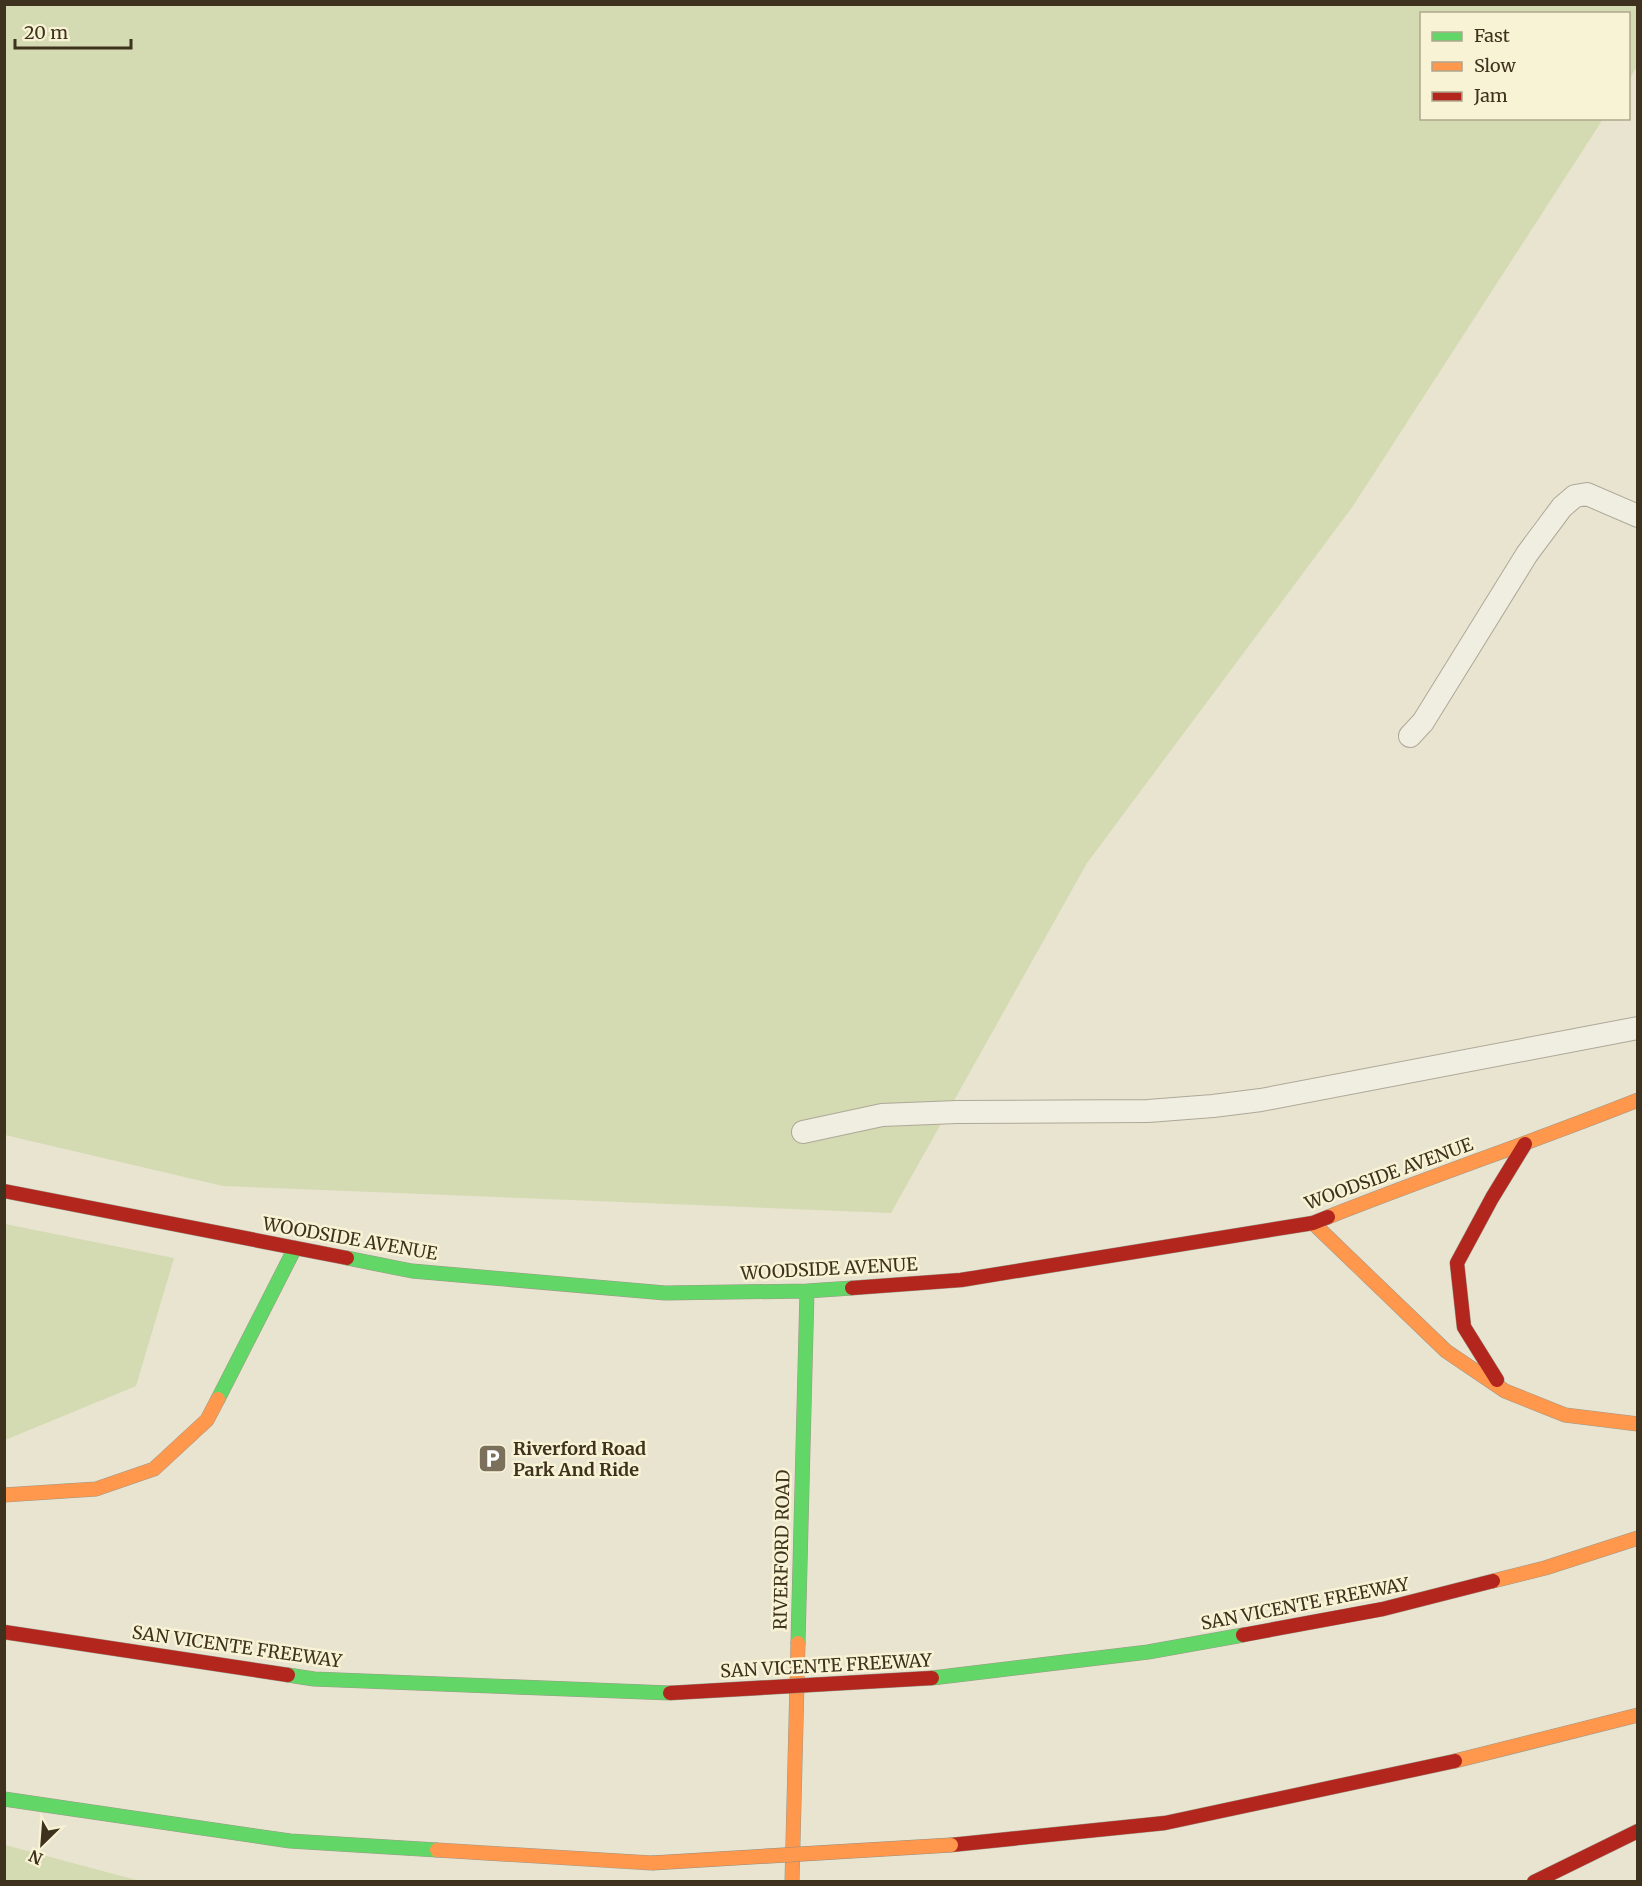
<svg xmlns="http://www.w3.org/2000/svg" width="1642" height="1886" font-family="Merriweather,serif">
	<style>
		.green { fill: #d4dab1 }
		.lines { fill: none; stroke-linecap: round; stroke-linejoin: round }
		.lane-casing { stroke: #aea898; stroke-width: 24 }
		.fast-casing { stroke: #9d9888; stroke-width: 15 }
		.slow-casing { stroke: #9d9888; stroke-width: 15 }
		.jam-casing { stroke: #9d9888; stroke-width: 15 }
		.lane { stroke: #f0ede1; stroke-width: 22 }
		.fast { stroke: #63d668; stroke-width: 14 }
		.slow { stroke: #ff974d; stroke-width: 14 }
		.jam { stroke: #b3261e; stroke-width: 14 }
		.slow-bridge-casing { stroke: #938e7f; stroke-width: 15; stroke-linecap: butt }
		.jam-bridge-casing { stroke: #938e7f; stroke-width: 15; stroke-linecap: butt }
		.slow-bridge { stroke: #ff974d; stroke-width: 14 }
		.jam-bridge { stroke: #b3261e; stroke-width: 14 }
		.labels { text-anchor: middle; stroke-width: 5; stroke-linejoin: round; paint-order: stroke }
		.street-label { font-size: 18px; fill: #3e321e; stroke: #f9f3d5 }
		.poi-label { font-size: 18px; font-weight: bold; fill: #3e321e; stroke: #f9f3d5; text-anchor: start }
	</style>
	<rect width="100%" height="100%" fill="#e8e4d0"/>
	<path class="green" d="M5,5H1637V66L1629,80L1628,14H1422V118L1603,119L1353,506L1087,863L891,1213L223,1186L5,1135Z
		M5,1224L174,1258L136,1386L5,1440Z
		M4,1845H5L140,1881H5Z"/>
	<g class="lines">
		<defs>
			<path id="lane" d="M1410,736L1423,722L1527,554L1562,507L1575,496L1587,494L1638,516
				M803,1132L882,1115L957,1112L1148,1111L1213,1106L1261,1100L1638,1028"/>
			<path id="fast" d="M347,1258L412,1271L665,1293L807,1291L852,1288
				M218,1399L295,1248
				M798,1643L807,1291
				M288,1675L314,1679L670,1693
				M932,1678L1148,1652L1243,1635
				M4,1799L290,1841L437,1850"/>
			<path id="slow" d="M1328,1217C1431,1176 1535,1141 1638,1100
				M1313,1223L1446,1351L1505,1391L1565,1415L1638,1424
				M4,1495L96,1489L154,1469L207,1420L218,1399
				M1493,1581L1545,1568L1638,1538
				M1455,1761L1638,1715
				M437,1850L652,1863
				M792,1882L798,1643"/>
			<path id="jam" d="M4,1191L347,1258
				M852,1288L961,1280L1313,1223L1328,1217
				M1497,1380L1464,1327L1457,1263L1492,1198L1525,1144
				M4,1632L288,1675
				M1243,1635L1383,1609L1493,1581
				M951,1845L1165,1823L1455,1761
				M1534,1882L1638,1831"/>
		</defs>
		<use href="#lane" class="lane-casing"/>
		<use href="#fast" class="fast-casing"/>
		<use href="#slow" class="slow-casing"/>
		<use href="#jam" class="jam-casing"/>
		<use href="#lane" class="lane"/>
		<use href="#fast" class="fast"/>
		<use href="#slow" class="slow"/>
		<use href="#jam" class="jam"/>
		<defs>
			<path id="slow-bridge" d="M652,1863L951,1845"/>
			<path id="jam-bridge" d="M670,1693L932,1678"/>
		</defs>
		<use href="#slow-bridge" class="slow-bridge-casing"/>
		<use href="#jam-bridge" class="jam-bridge-casing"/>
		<use href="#slow-bridge" class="slow-bridge"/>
		<use href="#jam-bridge" class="jam-bridge"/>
	</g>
	<defs>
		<symbol id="parking-square" viewBox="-11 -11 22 22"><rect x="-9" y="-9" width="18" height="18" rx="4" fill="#7a705c" stroke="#f9f3d5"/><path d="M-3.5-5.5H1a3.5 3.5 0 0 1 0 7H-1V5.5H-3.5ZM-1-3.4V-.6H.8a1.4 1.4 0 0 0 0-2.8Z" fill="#fff"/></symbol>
	</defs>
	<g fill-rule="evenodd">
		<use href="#parking-square" x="476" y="1442" width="33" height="33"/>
	</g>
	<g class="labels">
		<g class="street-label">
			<text transform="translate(1389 1174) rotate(-20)" y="6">WOODSIDE AVENUE</text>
			<text transform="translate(350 1239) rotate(10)" y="6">WOODSIDE AVENUE</text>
			<text transform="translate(829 1269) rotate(-3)" y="6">WOODSIDE AVENUE</text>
			<text transform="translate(782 1550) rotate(-89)" y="6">RIVERFORD ROAD</text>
			<text transform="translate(1305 1604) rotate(-11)" y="6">SAN VICENTE FREEWAY</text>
			<text transform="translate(237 1647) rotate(8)" y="6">SAN VICENTE FREEWAY</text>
			<text transform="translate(826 1666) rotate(-3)" y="6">SAN VICENTE FREEWAY</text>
		</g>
		<g class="poi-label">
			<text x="513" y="1455">Riverford Road<tspan x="513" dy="21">Park And Ride</tspan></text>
		</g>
	</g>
	<rect width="1642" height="1886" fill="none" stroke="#3e321e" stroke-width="12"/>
	<rect x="1420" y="12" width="210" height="108" fill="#f9f3d5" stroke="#aea68c" stroke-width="1.5"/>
	<rect x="1432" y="32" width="30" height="9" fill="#63d668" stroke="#aea68c" stroke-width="1.5"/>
	<text x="1474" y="42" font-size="18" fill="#3e321e">Fast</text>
	<rect x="1432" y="62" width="30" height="9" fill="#ff974d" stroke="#aea68c" stroke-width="1.5"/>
	<text x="1474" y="72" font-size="18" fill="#3e321e">Slow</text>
	<rect x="1432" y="92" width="30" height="9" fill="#b3261e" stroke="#aea68c" stroke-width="1.5"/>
	<text x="1474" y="102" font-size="18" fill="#3e321e">Jam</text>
	<g transform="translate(42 1844) rotate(205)" stroke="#f9f3d5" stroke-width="4.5" paint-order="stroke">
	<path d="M0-4.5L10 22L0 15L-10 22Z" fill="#3e321e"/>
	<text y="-9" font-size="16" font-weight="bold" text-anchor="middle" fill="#3e321e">N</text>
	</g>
	<path d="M15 39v9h116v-9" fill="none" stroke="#3e321e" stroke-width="3"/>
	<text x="24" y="39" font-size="18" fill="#3e321e" stroke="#f9f3d5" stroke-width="4.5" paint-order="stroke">20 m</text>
</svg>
